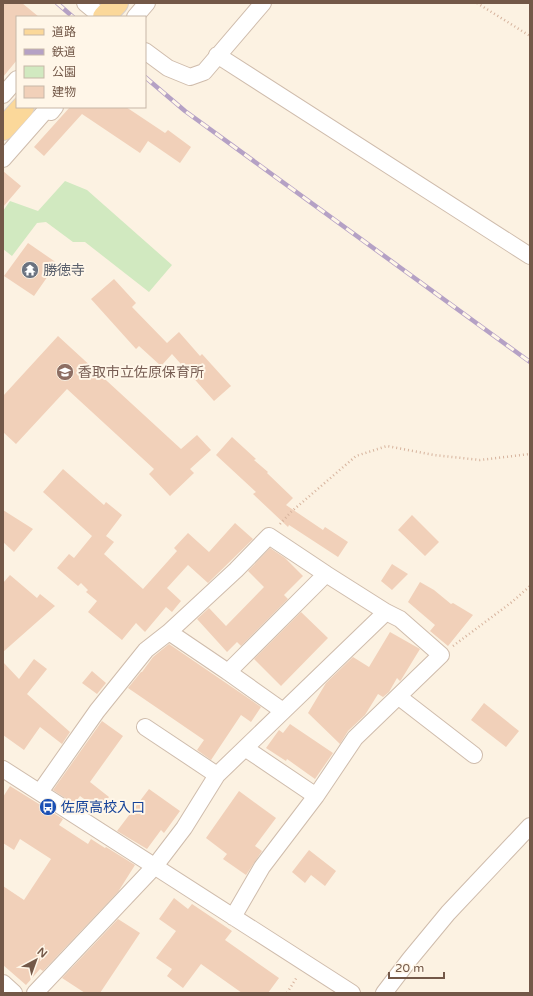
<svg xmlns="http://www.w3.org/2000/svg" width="533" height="996" font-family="'Varela Round','Noto Sans JP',sans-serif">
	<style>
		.green { fill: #d1e9c0 }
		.building { fill: #f1d0b9 }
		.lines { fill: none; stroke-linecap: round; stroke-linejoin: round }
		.street-casing { stroke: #cfbcac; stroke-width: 18 }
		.primary-casing { stroke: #d8d0cc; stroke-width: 24 }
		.path { stroke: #d6b39d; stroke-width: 2.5; stroke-dasharray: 1 3; stroke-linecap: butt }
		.street { stroke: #fff; stroke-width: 16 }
		.primary { stroke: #fbd89a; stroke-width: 22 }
		.rail-casing { stroke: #b5a1c5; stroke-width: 4.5 }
		.rail { stroke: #fff6e8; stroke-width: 3; stroke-dasharray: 9; stroke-linecap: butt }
		.labels { text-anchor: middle; stroke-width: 4; stroke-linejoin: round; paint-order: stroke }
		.worship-label { font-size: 14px; fill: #5b616d; stroke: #fff6e8; text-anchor: start }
		.education-label { font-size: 14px; fill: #785e54; stroke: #fff6e8; text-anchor: start }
		.transit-label { font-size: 14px; fill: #164399; stroke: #fff6e8; text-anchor: start }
	</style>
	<rect width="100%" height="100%" fill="#fcf2e2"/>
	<path class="green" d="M65,181L87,190L172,265L149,292L85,242H73L46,222L37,223L12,256L3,249V211L10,201L38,211Z"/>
	<path class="building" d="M3,3H22L39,17H17V60L3,77Z
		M70,107H126L165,133L168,130L191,147L180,163L148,141L140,153L82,114L44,156L34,147Z
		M3,171L21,186L3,207Z
		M28,243L57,263L34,296L4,276Z
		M114,279L136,303L132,307L167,343L179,332L200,356L202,354L231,386L214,401L172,354L161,366L139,346L136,349L91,299Z
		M58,336L181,449L197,435L211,450L190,469L194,473L170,496L149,474L154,469L67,389L16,444L3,432V396Z
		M232,437L256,459L254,460L268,472L267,473L293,498L286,505L323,530L325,527L348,542L338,557L289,525L288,527L253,494L256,492L216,455Z
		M63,469L104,505L106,502L122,515L106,536L114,542L104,554L143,589L177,551L174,548L188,533L209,552L235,523L253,539L208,583L188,565L167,588L181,601L172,612L166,607L145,632L136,623L122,640L88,612L97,601L86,592L88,590L81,583L78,586L57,568L69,554L74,558L92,536L43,492Z
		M3,510L33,529L14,552L3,542Z
		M412,515L439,542L425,556L398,530Z
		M270,548L285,558L303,576L284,595L288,599L241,646L237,642L227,652L197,619L209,608L226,626L264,587L248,571Z
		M392,564L408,574L392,590L381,581Z
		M10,575L37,598L40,594L55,606L3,652V583Z
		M420,582L434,590L451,604L453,603L473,615L448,646L430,631L435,625L408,602Z
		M301,612L328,638L281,686L254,659Z
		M390,632L420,649L401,680L400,681L397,678L389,692L383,697L378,694L365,715L348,731L340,744L308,713L326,683L353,657L369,667Z
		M169,644L261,707L251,722L241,715L211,760L197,750L204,740L128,688L141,672H142L153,657Z
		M34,659L47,669L27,694L70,732L62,744L40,727L24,750L3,735V662L19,679Z
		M92,671L106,683L97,694L82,683Z
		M484,703L519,731L506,747L471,720Z
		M102,721L123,736L90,782L109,797L99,810L80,796L74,804L53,790Z
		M290,724L333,753L315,779L287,759L286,761L266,748L279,730L283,733Z
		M10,786L63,819L59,825L88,844L91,839L105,848L106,847L135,865L118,892L43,971L40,969L26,985L3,965V886L24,900L51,859L20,839L14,850L3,843V797Z
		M149,789L180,811L164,833L161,830L147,849L117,831Z
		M239,791L276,818L255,846L262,851L246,875L223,859L227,854L206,838Z
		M309,850L336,871L325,886L311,875L305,883L292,872Z
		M174,898L188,909L192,904L232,931L225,940L279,978L268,993H242L201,964L183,988L167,976L172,969L156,958L176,931L159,919Z
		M118,919L140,933L100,993H85L62,978Z"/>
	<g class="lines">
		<defs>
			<path id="street" d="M85,3L102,17
				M135,17L147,3
				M145,51L168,68L190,77L204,72L263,3
				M217,55L530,256
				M3,95L17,79
				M3,159L47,109L51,112L55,107
				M228,672L169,632L236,570L269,536L326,574
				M399,697L474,755
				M145,727L217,775
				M245,748L316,796
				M3,769L352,993
				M40,792L97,711L146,650L169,632
				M233,917L262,867L316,796L355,738L441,655L400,619L386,612L326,574L228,672L283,711
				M3,983L14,993
				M35,993L155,866L184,828L217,775L386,612
				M384,993L410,959L448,913L530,826"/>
			<path id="primary" d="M104,17L117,3
				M3,129L23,107"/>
		</defs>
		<use href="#street" class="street-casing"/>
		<use href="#primary" class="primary-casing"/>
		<path class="path" d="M477,3L530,36
			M280,524L291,512L356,456L387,446L434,455L480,460L530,454
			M453,646L512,602L530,586
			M287,993L297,977"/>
		<use href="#street" class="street"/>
		<use href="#primary" class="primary"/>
		<defs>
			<path id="rail" d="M57,3L73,17
				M145,77L185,111L530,362"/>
		</defs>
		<use href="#rail" class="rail-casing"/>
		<use href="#rail" class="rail"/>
	</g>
	<defs>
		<symbol id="temple-disc" viewBox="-11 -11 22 22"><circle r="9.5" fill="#6b7280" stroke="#fff6e8"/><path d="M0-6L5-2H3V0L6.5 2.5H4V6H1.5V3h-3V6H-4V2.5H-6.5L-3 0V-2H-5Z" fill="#fff"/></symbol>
		<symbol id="school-disc" viewBox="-11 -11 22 22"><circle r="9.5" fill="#8d6e63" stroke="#fff6e8"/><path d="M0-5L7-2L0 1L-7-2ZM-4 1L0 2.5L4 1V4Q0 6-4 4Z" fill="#fff"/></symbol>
		<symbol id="bus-disc" viewBox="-11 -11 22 22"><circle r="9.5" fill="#1a4fb4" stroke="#fff6e8"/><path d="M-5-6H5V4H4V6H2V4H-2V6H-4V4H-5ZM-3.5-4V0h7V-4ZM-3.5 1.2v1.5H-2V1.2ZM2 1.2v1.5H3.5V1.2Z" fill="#fff"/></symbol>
	</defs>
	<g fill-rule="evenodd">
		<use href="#temple-disc" x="20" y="260" width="20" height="20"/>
		<use href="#school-disc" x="55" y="362" width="20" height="20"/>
		<use href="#bus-disc" x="38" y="797" width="20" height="20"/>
	</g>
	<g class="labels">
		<g class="worship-label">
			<text x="43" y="275">勝徳寺</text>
		</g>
		<g class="education-label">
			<text x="78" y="377">香取市立佐原保育所</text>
		</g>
		<g class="transit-label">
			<text x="61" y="812">佐原高校入口</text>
		</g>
	</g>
	<rect width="533" height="996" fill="none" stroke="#735848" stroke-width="8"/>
	<rect x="16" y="16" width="130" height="92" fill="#fff6e8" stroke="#c7b7a8"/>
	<rect x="24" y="29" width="20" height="6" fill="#fbd89a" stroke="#c7b7a8"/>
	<text x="52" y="36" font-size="12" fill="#735848">道路</text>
	<rect x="24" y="49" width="20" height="6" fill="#b5a1c5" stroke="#c7b7a8"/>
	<text x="52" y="56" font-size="12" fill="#735848">鉄道</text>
	<rect x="24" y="66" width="20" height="12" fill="#d1e9c0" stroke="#c7b7a8"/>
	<text x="52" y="76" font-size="12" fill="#735848">公園</text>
	<rect x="24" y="86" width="20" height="12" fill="#f1d0b9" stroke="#c7b7a8"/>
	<text x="52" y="96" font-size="12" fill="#735848">建物</text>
	<g transform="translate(36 960) rotate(41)" stroke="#fff6e8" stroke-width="3" paint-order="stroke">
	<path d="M0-3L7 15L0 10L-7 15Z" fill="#735848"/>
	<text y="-6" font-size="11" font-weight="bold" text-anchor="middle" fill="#735848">N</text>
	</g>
	<path d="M389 972v6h55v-6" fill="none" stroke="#735848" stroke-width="2"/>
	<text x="395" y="972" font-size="12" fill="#735848" stroke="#fff6e8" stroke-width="3" paint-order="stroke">20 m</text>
</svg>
